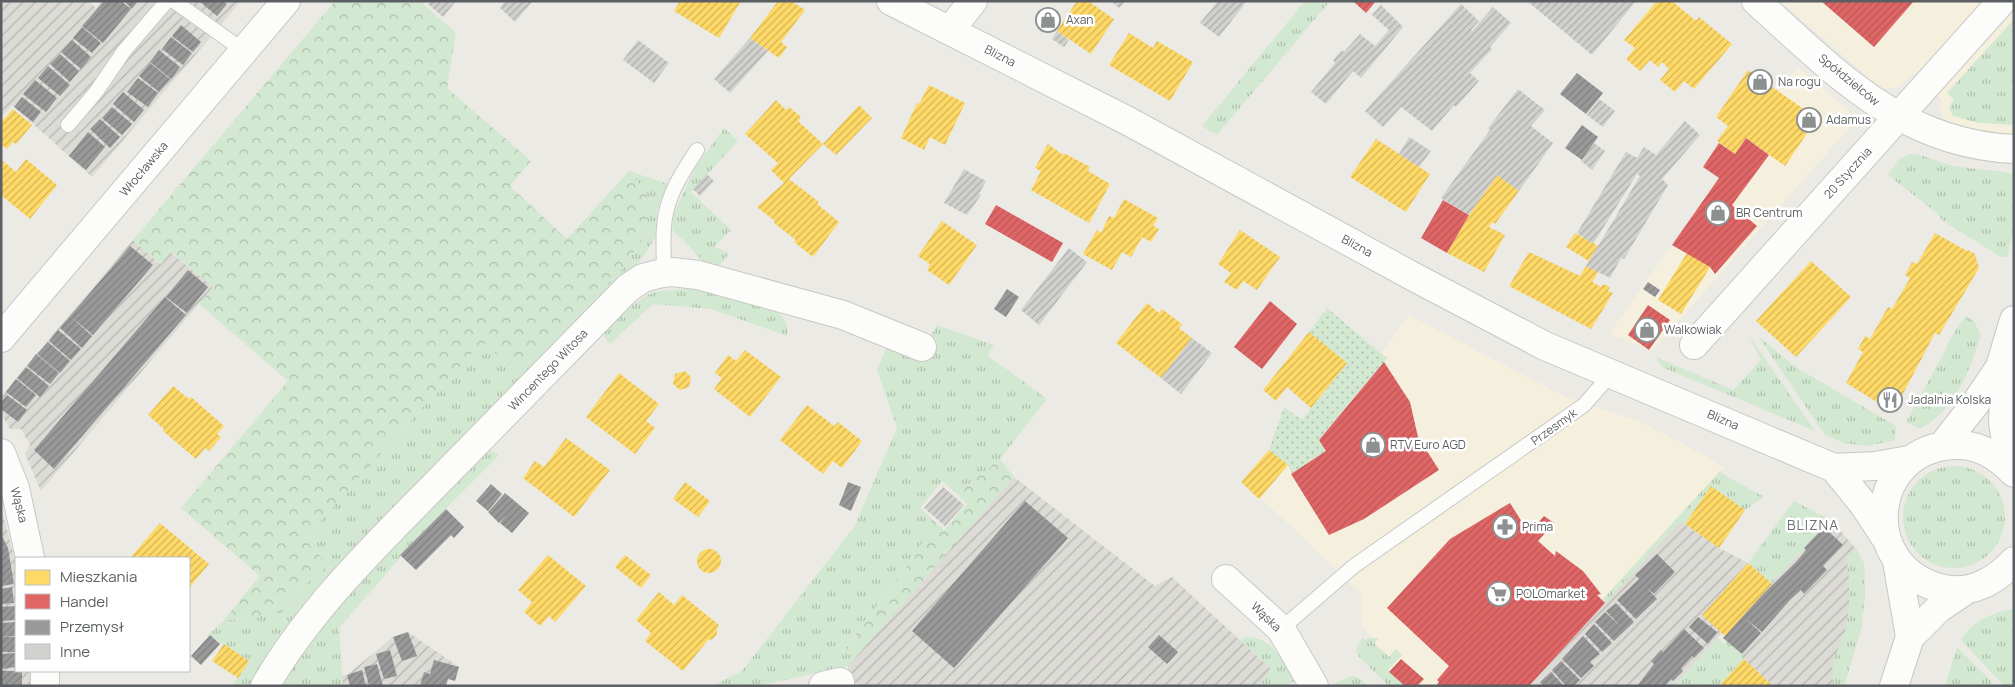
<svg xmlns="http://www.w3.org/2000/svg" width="2015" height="687" font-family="Manrope,sans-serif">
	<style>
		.commercial { fill: #f5f0dd }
		.industrial { fill: url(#industrial-furrows) }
		.grass { fill: url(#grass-tufts) }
		.forest { fill: url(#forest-crowns) }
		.park { fill: url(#park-dots) }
		.homes { fill: url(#homes-hatch) }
		.shops { fill: url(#shops-hatch) }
		.industry { fill: url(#industry-hatch) }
		.building { fill: url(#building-hatch) }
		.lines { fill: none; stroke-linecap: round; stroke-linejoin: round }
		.lane-casing { stroke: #c8c8c7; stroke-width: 16 }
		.street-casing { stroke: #c8c8c7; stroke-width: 30 }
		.secondary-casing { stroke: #c7c7c5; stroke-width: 30 }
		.lane { stroke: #fcfcfb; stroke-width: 14 }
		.street { stroke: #fcfcfb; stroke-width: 28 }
		.secondary { stroke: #fcfcfb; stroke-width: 28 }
		.labels { text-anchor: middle; stroke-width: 5; stroke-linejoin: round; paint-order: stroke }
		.poi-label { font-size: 12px; fill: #5b5f63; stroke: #fff; text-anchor: start }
		.street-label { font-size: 12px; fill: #5b5f63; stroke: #fff }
		.neighbourhood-label { font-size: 14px; letter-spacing: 1px; fill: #6c7175; stroke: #fff }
	</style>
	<defs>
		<pattern id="industrial-furrows" width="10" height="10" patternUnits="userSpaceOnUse" patternTransform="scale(1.25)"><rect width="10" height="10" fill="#dcdbd6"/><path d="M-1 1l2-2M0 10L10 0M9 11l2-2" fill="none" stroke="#b5b5b1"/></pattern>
		<pattern id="grass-tufts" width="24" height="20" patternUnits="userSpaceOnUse" patternTransform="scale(1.25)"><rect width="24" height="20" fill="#d3e8d0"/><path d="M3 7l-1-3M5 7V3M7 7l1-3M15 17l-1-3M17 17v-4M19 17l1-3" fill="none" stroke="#aebfac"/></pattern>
		<pattern id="forest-crowns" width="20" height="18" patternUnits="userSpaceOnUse" patternTransform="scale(1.25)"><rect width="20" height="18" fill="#d3e8d0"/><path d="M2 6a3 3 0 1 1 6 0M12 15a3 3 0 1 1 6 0" fill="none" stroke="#aebfac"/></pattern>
		<pattern id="park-dots" width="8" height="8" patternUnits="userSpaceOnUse" patternTransform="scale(1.25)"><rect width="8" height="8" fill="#d3e8d0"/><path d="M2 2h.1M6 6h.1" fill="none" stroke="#aebfac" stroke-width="1.8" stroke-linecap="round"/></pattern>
		<pattern id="homes-hatch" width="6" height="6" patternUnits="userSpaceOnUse" patternTransform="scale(1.25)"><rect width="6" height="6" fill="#ffd966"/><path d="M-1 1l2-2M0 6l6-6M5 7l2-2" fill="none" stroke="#d1b358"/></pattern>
		<pattern id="shops-hatch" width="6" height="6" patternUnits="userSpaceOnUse" patternTransform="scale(1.25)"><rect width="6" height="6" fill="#e06666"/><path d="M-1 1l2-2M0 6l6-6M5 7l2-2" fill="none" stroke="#b95758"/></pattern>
		<pattern id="industry-hatch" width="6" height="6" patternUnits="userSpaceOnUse" patternTransform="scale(1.25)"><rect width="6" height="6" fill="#999"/><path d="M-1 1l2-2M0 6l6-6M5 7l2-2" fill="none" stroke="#808080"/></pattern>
		<pattern id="building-hatch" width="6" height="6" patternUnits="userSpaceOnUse" patternTransform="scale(1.25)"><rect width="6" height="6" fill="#d1d1ce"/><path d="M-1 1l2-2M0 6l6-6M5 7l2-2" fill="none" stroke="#adadab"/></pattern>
	</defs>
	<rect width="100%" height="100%" fill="#ebeae5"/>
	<path class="commercial" d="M1780,1H2014V134L1976,132L1944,122L1940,111L1942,100L1913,74L1903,84L1896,88H1881Z
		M1797,67L1849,111L1852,118L1851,126L1652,351L1609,334Z
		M1409,315L1564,396L1646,424L1725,467L1684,525L1680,521L1529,686H1405L1389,672L1388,670L1394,663L1374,643L1375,641L1362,625L1361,593L1261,498L1288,465L1292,472L1384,362L1387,358L1381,353Z"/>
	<path class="industrial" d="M1,1H88L96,8L101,1H241L92,177L12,105L1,118Z
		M133,240L160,264L170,252L213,287L41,491L25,454L30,445L21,429H10L1,414V396Z
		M1014,477L1155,586L1172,577L1271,669L1259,686H859L848,676V666Z
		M1,507L16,564V671H30L31,686H1Z
		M1680,521L1719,548L1748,563L1772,583L1791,562L1832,521L1856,549L1864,564L1865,596L1861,629L1844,686H1773L1744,659L1742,654L1723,638L1725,636L1722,633L1674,686H1529Z
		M408,632L459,667L455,681L448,679L446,686H343L342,675H347L393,637Z"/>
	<path class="grass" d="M1305,1H1330L1217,135L1202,126Z
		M2014,19V125L1979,123L1953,116L1949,107L1954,100L1947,93Z
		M724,128L738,141L691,192L731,230L714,247L729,253C712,282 702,259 688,245C684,240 678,236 673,232L672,217L695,168Z
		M1909,154C1923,154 1934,161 1947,164C1969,170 1992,169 2014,174V230L2007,257H2001L1942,220L1937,213L1888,175L1898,160Z
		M629,171L668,184L657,212V234L645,254L625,280L256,686H232L249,661L208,635L223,621L282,613L299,589L329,565L304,539L482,342L647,194Z
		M695,286L774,307L787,323V336L711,309L653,304L610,344L599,329L647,295C662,289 679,291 695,286Z
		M1965,316L1974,321L1981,335C1969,372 1956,409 1920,429L1906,422L1947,347V344Z
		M937,325L994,345L987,355L1047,399L1000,459L957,494L942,481L920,508L932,519L918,552L841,653L862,650L848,666L757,686H712L742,671L854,527L897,428L877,369L888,345L928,341Z
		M1748,334L1815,431L1662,367L1657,360L1658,358L1733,390L1761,360Z
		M1758,336L1797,368L1896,426L1895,440L1868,446L1844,443L1825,435Z
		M487,448L499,455L400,555L399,559L339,628L343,686H276L337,602Z
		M1903 517a51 51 0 1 1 102 0a51 51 0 1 1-102 0Z
		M1721,470V473L1764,497L1745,510L1711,486L1684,525L1680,521L1605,603L1602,600Z
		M1794,501L1832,521L1791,562L1772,584L1748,563Z
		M1856,549L1864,564L1865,596L1861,629L1844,686H1834C1827,659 1842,649 1846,626C1851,603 1850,579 1846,556Z
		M2014,609V686H2004L1961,640C1972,621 1993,612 2014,609Z
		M1247,637C1272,636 1284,663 1294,681L1286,686H1259L1271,669L1240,640Z
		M1363,637L1365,640L1370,638H1379L1374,643L1389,657L1396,649L1402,655L1388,670L1405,686H1389L1360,658C1353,650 1358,645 1363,637Z
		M1718,638L1724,644L1727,641L1742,654L1744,659L1719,686H1674Z
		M1957,647L1993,683L1990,686H1945Z
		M1352,676L1358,677L1368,686L1331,685Z"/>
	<path class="forest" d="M335,1H420L456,33L447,88L531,161L510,186L567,239L629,171L647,194L646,234L620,272L515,369L482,342L304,539L329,565L299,589L282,613L223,621L260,576L181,508L288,381L199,304L213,287L171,252L161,264L133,240Z
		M1000,459L1014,477L862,650L841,654L918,552L932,519L944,530L967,504L957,494Z"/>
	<path class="park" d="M1327,308L1387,358L1319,439L1326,451L1292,473L1288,465L1269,450L1284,407L1302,420L1347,363L1309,332Z"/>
	<path class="homes" d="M680,1H741L719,38L674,11Z
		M778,1H791L805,10L781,42L787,47L779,58L750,38Z
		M1077,1H1088L1114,19L1091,54L1057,31Z
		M1657,1H1672L1696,21L1699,17L1732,44L1694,89L1684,81L1675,92L1660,80L1669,69L1662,62L1658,67L1650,60L1640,71L1626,59L1635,48L1624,40Z
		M1129,33L1153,48L1157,41L1193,62L1170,101L1109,65Z
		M1748,70L1812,115L1814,123L1785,166L1746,138L1735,154L1717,141L1728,126L1716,117Z
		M929,85L965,103L945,145L930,137L924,150L901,138L917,103L919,104Z
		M776,100L786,110L789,107L801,117L798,121L823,144L859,105L872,118L836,155L823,144L789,179L819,202L817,204L839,222L813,257L794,242L796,240L774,223L775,221L757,207L784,183L771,170L778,163L745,134Z
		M13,109L32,125L16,144L13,142L7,149L1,144V122Z
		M1376,139L1430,174L1406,212L1350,177Z
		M1048,144L1063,155L1064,153L1090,167L1088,171L1110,184L1089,223L1031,190L1041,171L1035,168Z
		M26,159L57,185L30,219L1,195V163L3,161L16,172Z
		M1497,175L1519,191L1495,224L1492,222L1489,227L1505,235L1484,272L1447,253L1469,215Z
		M1124,199L1158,218L1153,226L1159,229L1151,242L1142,237L1131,257L1122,252L1112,270L1083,254L1097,230L1101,233L1109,216L1114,218Z
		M942,221L977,245L949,285L927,270L930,264L918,256Z
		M1240,230L1280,257L1257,290L1243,281L1237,290L1224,282L1231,273L1218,264Z
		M1575,233L1598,246L1589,261L1566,247Z
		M1935,233L1967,251L1968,250L1975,254L1979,268L1939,335L1935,333L1898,403L1885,407L1846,383L1863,352L1858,349L1865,336L1870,339L1888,307L1892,309L1910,278L1905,275L1912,262L1917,264Z
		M1529,252L1580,276L1586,266L1598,272L1592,282L1601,287L1603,284L1610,287L1608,291L1613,293L1591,329L1509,286Z
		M1687,253L1710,267L1681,314L1658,300Z
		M1811,261L1851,297L1796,357L1756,321Z
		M1147,303L1159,313L1162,309L1182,324L1179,328L1192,338L1161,378L1116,343Z
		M1309,332L1347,363L1311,408L1287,387L1276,401L1263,390Z
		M745,350L781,377L750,417L714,389L722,378L715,373L728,355L736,361Z
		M685,371L691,377L689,387L680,390L673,384L675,374Z
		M619,373L659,404L646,421L655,428L635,454L586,417Z
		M173,386L189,399L191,397L224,426L217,434L221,437L209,451L205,448L196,459L163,431L164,429L148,415Z
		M807,405L834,426L838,422L862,441L842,468L833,461L823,474L780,440Z
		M566,438L610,470L574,517L523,478L535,461L544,467Z
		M1269,450L1288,465L1259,499L1241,482Z
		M685,482L710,501L698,517L673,499Z
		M1711,486L1745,510L1719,548L1685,524Z
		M160,523L209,564L189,588V558H130Z
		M697 561a12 12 0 1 1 24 0a12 12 0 1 1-24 0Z
		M548,555L586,586L555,622L549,616L540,626L524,612L532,602L518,590Z
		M625,555L651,575L641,588L615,567Z
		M1748,563L1772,584L1725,636L1702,615Z
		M659,592L674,605L682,595L719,625L717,628V634L713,639L708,640L683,671L645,641L651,633L636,620Z
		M224,644L249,661L238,678L212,661Z
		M1744,659L1773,686H1719Z"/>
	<path class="shops" d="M1353,1H1376L1366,13Z
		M1821,1H1914L1874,47Z
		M1746,138L1769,155L1732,205L1757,226L1715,274L1710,267L1672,245L1719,178L1703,167L1719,143L1735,154Z
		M1443,200L1469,215L1447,253L1421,238Z
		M996,205L1063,243L1052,262L985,224Z
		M1270,301L1297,324L1262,369L1234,347Z
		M1648,305L1670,320L1649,350L1628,335Z
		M1384,362L1410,402L1418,437L1439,470L1364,519L1329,535L1291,474L1326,451L1319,440Z
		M1510,503L1529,533L1544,516L1554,523L1538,541L1555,556L1556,551L1583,571L1601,594L1597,595L1605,603L1529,686H1436L1439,682L1437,680L1449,666L1387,608L1450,539Z
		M1401,659L1424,679L1417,686H1405L1389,672Z"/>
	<path class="industry" d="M104,1H121L131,9L103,43L82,26Z
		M124,1H138L132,9Z
		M199,1H223L227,4L217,16Z
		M181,25L201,42L193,52L172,36Z
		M82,27L101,43L92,53L73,38Z
		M171,37L192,53L183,65L162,49Z
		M72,40L91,57L81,69L61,52Z
		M159,50L180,67L171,79L150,62Z
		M60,54L79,71L70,82L50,64Z
		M150,63L170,79L159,92L139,76Z
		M48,66L70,85L60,96L38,78Z
		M1577,73L1603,93L1586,114L1560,94Z
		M138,78L158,93L148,107L127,92Z
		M35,80L57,98L46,112L23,94Z
		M123,92L144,110L134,122L113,104Z
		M22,97L41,112L33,122L14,107Z
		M112,107L132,124L122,135L102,118Z
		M100,119L120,137L110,148L90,129Z
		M1582,125L1598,137L1582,160L1565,148Z
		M88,132L105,147L86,170L69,156Z
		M130,246L153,265L93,335L70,316Z
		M188,270L208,287L187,313L166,297Z
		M1648,282L1660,290L1655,297L1643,289Z
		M1007,289L1019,297L1006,317L994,309Z
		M165,297L186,315L54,469L34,450Z
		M70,316L92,336L82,348L60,328Z
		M58,330L81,349L71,360L49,341Z
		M48,342L70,361L60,373L37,354Z
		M36,354L59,373L50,384L27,366Z
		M26,367L49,386L40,397L17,378Z
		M16,379L36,395L26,407L6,392Z
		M7,395L27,410L18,422L1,409V402Z
		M848,482L861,487L851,511L839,505Z
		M491,484L502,494L488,511L476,501Z
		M505,493L529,513L512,533L500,523L506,515L499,523L488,512Z
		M1025,501L1068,538L954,668L912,631Z
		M446,509L464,527L454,538L451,535L416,570L400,555Z
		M1824,527L1843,545L1823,566L1827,570L1804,594L1801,590L1790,600L1762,632L1745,618L1761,633L1742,654L1723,638L1763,594L1772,603L1763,594L1796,562L1806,550L1804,548Z
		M1,534L8,548L14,584L1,586Z
		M1657,554L1675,572L1654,594L1647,588L1657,599L1636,619L1617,600L1639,579L1635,575Z
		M12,587L14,603L1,604V589Z
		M1616,603L1634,622L1614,641L1595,622L1605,612L1621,627L1606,611Z
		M15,606L16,620L1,621V607Z
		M1698,617L1717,632L1708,644L1689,627Z
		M16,622V636L1,637V623Z
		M1594,624L1612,643L1602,652L1585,634Z
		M1684,629L1704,648L1694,658L1692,656L1681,668L1683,671L1673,681L1671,679L1665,686H1637L1654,664L1651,661L1661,650L1663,652Z
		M408,632L417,656L402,661L393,637Z
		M210,635L220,644L201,665L191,656Z
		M1159,635L1178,652L1167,664L1148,647Z
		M1583,636L1600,654L1590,662L1594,666L1581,678L1562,659Z
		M1,637H15V652H1Z
		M390,650L397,676L384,679L376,654Z
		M16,653V667L1,669V654Z
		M434,660L459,667L455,681L448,679L446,686H420L424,672L430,674Z
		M1561,661L1580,680L1574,686H1566L1552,670Z
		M377,664L383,686H369L364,667Z
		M362,670L366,686H350L347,675Z
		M1,671H22V686H1Z
		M1551,672L1564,686H1544L1540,682Z"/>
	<path class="building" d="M431,1H456L443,17L428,4Z
		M505,1H533L515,22L500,8Z
		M1111,1H1126L1119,8Z
		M1218,1H1247L1219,37L1200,23Z
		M1527,1H1636L1592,55Z
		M1461,4L1479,21L1471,30L1472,31L1493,7L1511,23L1490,47L1492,49L1470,73L1479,81L1456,107L1454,105L1432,131L1401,107L1383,127L1365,111Z
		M1381,5L1403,27L1361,78L1353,71L1326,104L1311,92L1335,63L1333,60L1342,50L1344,52L1360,34L1375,46L1389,30L1372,15Z
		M1057,31L1069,40L1064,47L1052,39Z
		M750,38L768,51L730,93L714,79Z
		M638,40L669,63L654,83L623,60Z
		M1518,89L1545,110L1531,126L1553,143L1519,191L1497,175L1469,215L1441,198L1490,130L1488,128Z
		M1599,99L1615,111L1603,127L1587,115Z
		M1685,121L1700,135L1662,179L1668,185L1624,259L1621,258L1610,278L1586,266L1640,176L1637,174L1593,244L1577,233L1626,152L1637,158L1644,147L1656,155Z
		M1409,137L1431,151L1419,167L1399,154Z
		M1594,143L1605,151L1592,170L1581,161Z
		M964,169L986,181L979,194L981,195L967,215L944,203Z
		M707,174L714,181L700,196L693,189Z
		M1069,248L1087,262L1039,325L1021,310Z
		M1192,338L1212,353L1181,394L1161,378Z
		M943,487L964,505L945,526L924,508Z"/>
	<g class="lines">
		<defs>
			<path id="lane" d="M174,1L244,51
				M68,125L96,92L124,51L167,1
				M664,273C664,250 661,224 669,202C675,183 686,167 697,150
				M1281,629L1354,566L1584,405L1612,373"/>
			<path id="street" d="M1756,1C1835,72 1901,144 2014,149
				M950,30L973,1
				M1694,345L2002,1
				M1,453L15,488L30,558
				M1226,579L1281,629L1314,686
				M45,671V686
				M265,686C309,610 373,548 434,486C498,420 563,354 628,288L643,278L658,274L672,272L698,275L843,315L922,347
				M823,686L840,682"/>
			<path id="secondary" d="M891,1L1128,121L1414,277L1545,346L1834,468L1875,466L1909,460
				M1,338L286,1
				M2000,367L2004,392L2003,422L2007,449L2014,467
				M1943,445L1975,404L2000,367L2014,320
				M1834,468L1864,505L1885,537
				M2014,473C1998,456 1979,444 1955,445C1869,448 1857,566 1940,588C1968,596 1995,582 2014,561
				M1910,637L1938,609L1966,590
				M1894,686L1910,637L1897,561"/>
		</defs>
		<use href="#lane" class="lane-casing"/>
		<use href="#street" class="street-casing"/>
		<use href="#secondary" class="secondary-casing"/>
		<use href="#lane" class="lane"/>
		<use href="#street" class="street"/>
		<use href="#secondary" class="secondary"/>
	</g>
	<defs>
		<symbol id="shop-ring" viewBox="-11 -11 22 22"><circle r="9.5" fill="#fff" stroke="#8d9090" stroke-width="1.5"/><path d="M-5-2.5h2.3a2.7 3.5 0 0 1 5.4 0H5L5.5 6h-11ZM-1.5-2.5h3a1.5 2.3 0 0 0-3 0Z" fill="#8d9090"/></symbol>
		<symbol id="restaurant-ring" viewBox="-11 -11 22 22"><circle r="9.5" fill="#fff" stroke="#8d9090" stroke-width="1.5"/><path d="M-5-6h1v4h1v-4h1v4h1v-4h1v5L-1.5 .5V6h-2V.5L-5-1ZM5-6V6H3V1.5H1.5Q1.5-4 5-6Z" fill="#8d9090"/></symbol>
		<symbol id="pharmacy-ring" viewBox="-11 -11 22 22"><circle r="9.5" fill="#fff" stroke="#8d9090" stroke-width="1.5"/><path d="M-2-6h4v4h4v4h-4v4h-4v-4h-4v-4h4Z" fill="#8d9090"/></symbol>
		<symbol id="supermarket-ring" viewBox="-11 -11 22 22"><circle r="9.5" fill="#fff" stroke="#8d9090" stroke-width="1.5"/><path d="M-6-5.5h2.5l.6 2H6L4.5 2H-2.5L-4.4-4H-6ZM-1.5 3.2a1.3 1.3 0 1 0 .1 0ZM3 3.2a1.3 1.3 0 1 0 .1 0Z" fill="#8d9090"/></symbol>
	</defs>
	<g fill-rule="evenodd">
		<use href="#shop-ring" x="1034" y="6" width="28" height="28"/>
		<use href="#shop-ring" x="1746" y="68" width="28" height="28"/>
		<use href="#shop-ring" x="1795" y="106" width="28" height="28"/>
		<use href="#shop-ring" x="1704" y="199" width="28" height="28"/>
		<use href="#shop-ring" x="1633" y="316" width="28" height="28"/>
		<use href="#restaurant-ring" x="1876" y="386" width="28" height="28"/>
		<use href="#shop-ring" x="1359" y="431" width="28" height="28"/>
		<use href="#pharmacy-ring" x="1491" y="513" width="28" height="28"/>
		<use href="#supermarket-ring" x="1485" y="580" width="28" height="28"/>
	</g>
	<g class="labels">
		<g class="poi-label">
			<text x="1066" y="24">Axan</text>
			<text x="1778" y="86">Na rogu</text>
			<text x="1826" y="124">Adamus</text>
			<text x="1736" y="217">BR Centrum</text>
			<text x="1664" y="334">Walkowiak</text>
			<text x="1908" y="404">Jadalnia Kolska</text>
			<text x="1390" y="449">RTV Euro AGD</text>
			<text x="1522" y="531">Prima</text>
			<text x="1516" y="598">POLOmarket</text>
		</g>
		<g class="street-label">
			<text transform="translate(1000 56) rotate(27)" y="4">Blizna</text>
			<text transform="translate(1849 80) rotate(39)" y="4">Spółdzielców</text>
			<text transform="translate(144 169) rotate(-50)" y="4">Włocławska</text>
			<text transform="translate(1848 173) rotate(-48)" y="4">20 Stycznia</text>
			<text transform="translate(1357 246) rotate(28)" y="4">Blizna</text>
			<text transform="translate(548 370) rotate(-46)" y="4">Wincentego Witosa</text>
			<text transform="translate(1723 420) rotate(23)" y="4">Blizna</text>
			<text transform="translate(1554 427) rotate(-36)" y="4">Przesmyk</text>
			<text transform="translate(19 505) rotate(75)" y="4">Wąska</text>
			<text transform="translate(1266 617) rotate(44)" y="4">Wąska</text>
		</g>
		<g class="neighbourhood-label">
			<text x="1813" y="530">BLIZNA</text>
		</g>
	</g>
	<rect width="2015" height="687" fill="none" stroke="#5b5f63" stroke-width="5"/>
	<rect x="15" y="557" width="175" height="115" fill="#ffffff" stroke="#bdbfc1"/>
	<rect x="25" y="570" width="25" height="15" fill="#ffd966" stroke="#bdbfc1"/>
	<text x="60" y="582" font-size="15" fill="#5b5f63">Mieszkania</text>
	<rect x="25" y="594" width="25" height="15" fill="#e06666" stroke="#bdbfc1"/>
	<text x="60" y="607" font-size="15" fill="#5b5f63">Handel</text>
	<rect x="25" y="620" width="25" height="15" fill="#999999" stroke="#bdbfc1"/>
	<text x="60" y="632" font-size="15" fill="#5b5f63">Przemysł</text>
	<rect x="25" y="644" width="25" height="15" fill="#d1d1ce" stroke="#bdbfc1"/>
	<text x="60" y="657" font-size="15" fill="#5b5f63">Inne</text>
</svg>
